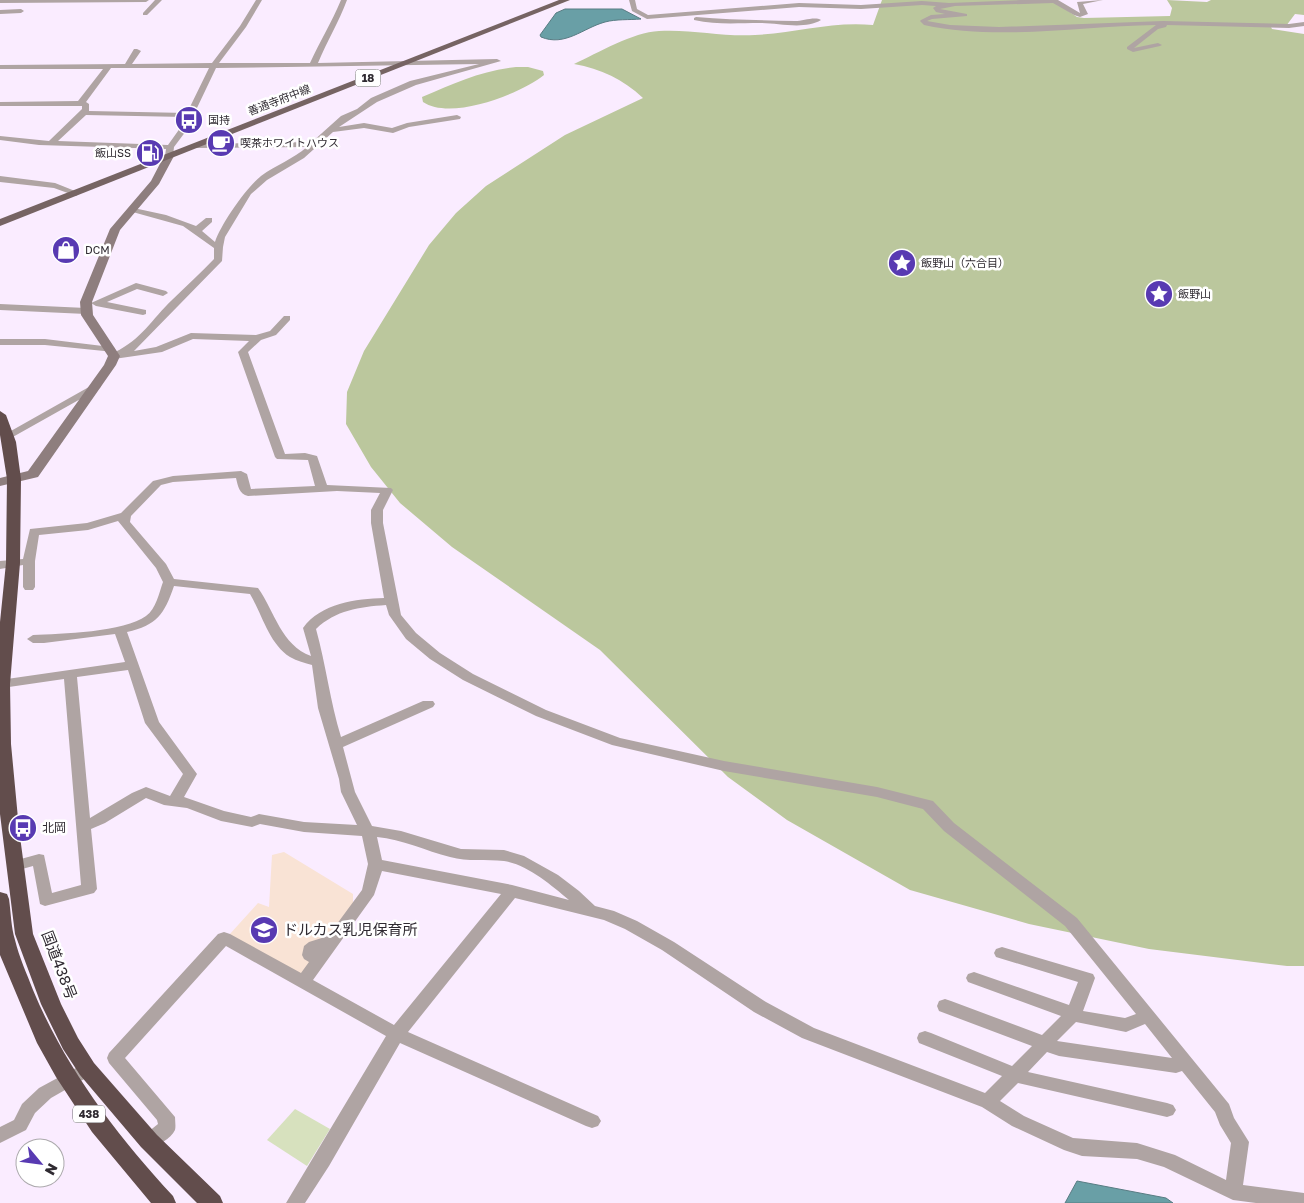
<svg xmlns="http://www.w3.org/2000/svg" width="1304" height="1203" font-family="'Golos Text','Noto Sans JP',sans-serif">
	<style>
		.education { fill: #f9e3d5 }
		.green { fill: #d7e1be }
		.forest { fill: #bbc79d }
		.water { fill: #699fa6; stroke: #587c83 }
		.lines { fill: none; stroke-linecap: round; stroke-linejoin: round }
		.street { fill: #afa4a3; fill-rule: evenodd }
		.secondary { fill: #8e7e7e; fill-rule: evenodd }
		.primary { fill: #766463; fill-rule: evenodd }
		.highway { fill: #624d4c; fill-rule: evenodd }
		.labels { text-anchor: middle; stroke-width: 5; stroke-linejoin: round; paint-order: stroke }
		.shield { fill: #fff; stroke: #6d6a6f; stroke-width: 1 }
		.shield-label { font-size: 11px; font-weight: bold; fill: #2f2a31 }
		.far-street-label { font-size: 11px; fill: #2f2a31; stroke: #fff }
		.far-poi-label { font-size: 11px; fill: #2f2a31; stroke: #fff; text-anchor: start }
		.poi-label { font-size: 12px; fill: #2f2a31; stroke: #fff; text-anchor: start }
		.near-poi-label { font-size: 15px; fill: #2f2a31; stroke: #fff; text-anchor: start }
		.near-street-label { font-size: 15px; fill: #2f2a31; stroke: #fff }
	</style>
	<rect width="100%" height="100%" fill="#faecff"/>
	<path class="education" d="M284,852L353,894V907L333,931L308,947L313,962L302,976L229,935L258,903L269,907L272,855Z"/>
	<path class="green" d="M295,1109L330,1129L307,1166L267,1140Z"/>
	<path class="forest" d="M882,0H1052L1077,17L1084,18L1170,16L1172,8L1167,0L1207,2L1211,0H1304V15L1295,14L1286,26L1270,25L1272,29L1304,34V966H1287L1149,949L1029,924L910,890L787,820L728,777L600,650L452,547L400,503L371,467L346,424L347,392L364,351L429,245L456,213L486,186L565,135L643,98C623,79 601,69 574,64C598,53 633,32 659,31C691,29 723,37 755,35C795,33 832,21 873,25Z
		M516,67H528L543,71L544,75C520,94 451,121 423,102L422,97C455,83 480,71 516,67Z"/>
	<path class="water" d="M565,9H622L641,19C629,20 616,19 605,22C583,28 565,47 541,37L540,35L556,13Z
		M1077,1181L1166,1198L1173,1203H1065Z"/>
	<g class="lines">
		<path class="street" d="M0,0H149L146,2L0,3Z
			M155,0H162L147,15H143V13Z
			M256,0H262L246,27L219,63H310C320,41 332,22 341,0H347C339,22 327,41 318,63L497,59L501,61L416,85L377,102L339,127L364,123L392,128L407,123L457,115L461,117L460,119L409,127L393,133L364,128L333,132L304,158L267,180L251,194L225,237L223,247L222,261L134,351L156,347L191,333L256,335L270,331L284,316H290V320L276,335L261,340L248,352L285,454L305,453L317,456L327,485L391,488L393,490L383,510V523L401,615L416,633L440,653L473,674L546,710L620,738L724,761L877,787L933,801L954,823L1077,918L1229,1104L1234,1118L1249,1142L1243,1185L1304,1193V1203H1256L1233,1200L1164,1167L1137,1159L1082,1156L1064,1150L1012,1126L982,1107L802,1038L754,1012L662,950L625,929L604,920L515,898L408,1032L598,1116L601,1121L598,1126L592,1128L586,1126L400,1043L329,1166L305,1203H286L386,1036L226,946L125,1058L175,1117C175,1121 176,1126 175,1130C170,1140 153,1150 143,1146L140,1141L143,1136L158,1124L157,1120L109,1063L107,1058L109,1053L218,934L224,932L230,934L301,973L309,962L304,959L302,955L304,946L309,942L328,936L362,890L368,864L362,836L304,832L260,824L252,827L221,821L187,808L164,805L146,798L105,823L91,829L97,889L94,893L45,906L40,904L33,866L15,871L10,870L7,866L10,862L39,854L44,855L52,893L81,885L64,679L2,688H0V680L125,662L115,634L44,643H33L27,639L33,635C60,634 125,632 146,616C156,609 159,593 163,582L156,568L118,521L88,530L39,535L35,561V587L33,590H25L23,587V565L0,569V561L23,559L30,529L87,523L121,513L153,481L173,476L241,471L247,474L251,489L315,486L308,460L277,459L275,457L238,352L249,341L193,339L162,352L114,359L109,356L114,352L45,345H0V339H45L111,347L115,348V352C141,340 152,319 172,300C186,286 201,273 214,259V248L183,226L129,211V207L166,215L196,226L206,218H212V222L202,231L215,242C221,224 246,188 261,176C276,165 293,159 307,147L196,148H193V144L312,142L341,116L357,109L371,98L410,81L479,64L216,68L186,131L174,147L173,156L169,158L165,156L166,149L39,145L0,140V136L49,141L82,109V106H0V102L78,101L103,69H0V65L125,64L134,49H137L141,51L132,64L212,63L240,26ZM111,68H209L187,113L89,111V104L86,102ZM86,115L185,117L178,131L168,145L58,141ZM236,478C238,486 239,494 248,496L337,491L380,493L371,510V523L384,598C356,599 321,603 303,628L311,656C281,645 275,612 258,588L174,579L166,564L130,522L131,516L161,485L173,482ZM174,586L250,594C262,614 269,644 290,657C297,661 305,663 312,665L318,708L339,779L341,792L357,825L304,822L259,814L251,817L224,811L184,797L197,774L159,722L127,632C157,625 164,615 174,586ZM386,605L389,615L406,639L430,659L463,680L536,716L612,745L724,771L877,797L923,809L944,831L1065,926L1136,1014L1125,1018L1083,1011L1095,978L1093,974L1002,947L996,949L994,953L996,957L1078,982L1069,1005L974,972L968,974L966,978L968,982L1061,1016L1042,1035L951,1001L945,999L939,1001L937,1006L939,1011L1032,1046L1012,1066L931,1033L925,1031L919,1033L917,1038L919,1043L1002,1076L985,1093L814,1028L766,1002L674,942L637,921L614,911L595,906L579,891L558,875L524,856L504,850L461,849L401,831L372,826L355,792L343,747L433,707L435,704L433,701H423L341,737C330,701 326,665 316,629C336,610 359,607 386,605ZM128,670L145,723L183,774L170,796L146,787L132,793L90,818L77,677ZM377,837C402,839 426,851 450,857C468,862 486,859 504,861C528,865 551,885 569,900L512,885L382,860ZM382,871L501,894L394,1025L313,980L374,895ZM1076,1022L1126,1032L1145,1024L1172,1058L1057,1041ZM1047,1052L1059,1056L1176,1073L1182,1071L1215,1112L1220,1125L1231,1143L1226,1180L1175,1155L1137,1143L1073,1138L1024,1116L1000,1101L1018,1083L1167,1117L1173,1115L1176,1110L1173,1105L1167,1103L1028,1072Z
			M629,0H635L637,9L648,15L799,3L861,5L922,1L949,3L1021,0H1058L1080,13L1077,2L1103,0L1083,4L1088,14L1080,17L1074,15L1053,3L955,6L940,9L967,14V16L932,19L927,21L950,25L999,27L1163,21L1289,24L1304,22V26L1289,28L1167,25L1166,27L1158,29L1134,48L1158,43L1162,45L1160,46L1133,52L1127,49V47L1156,25C1080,26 999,41 924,25L920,21L921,20L931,15L945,14L936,12L933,8L936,6L922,5L861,9L799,7L647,19L632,11Z
			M0,10L21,9L24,11L21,13L0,14Z
			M696,17C729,20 762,20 795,21C803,21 815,16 821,20C805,30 778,23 760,23C737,23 717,25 694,20V18Z
			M0,176L55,183L80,193L76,196L54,188L0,182Z
			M136,283L166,291L168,293L163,296L137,289L107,302L146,310V314L143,315L96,306L91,303Z
			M0,304L86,308L91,311L86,314L0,310Z
			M96,383L101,386L100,388L11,438L7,439L2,436Z
			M87,1062L93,1064L96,1069L93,1074L51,1098L35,1113L26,1130L0,1143V1127L14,1120L22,1104L39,1088Z"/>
		<path class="secondary" d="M169,153L174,156L159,184L120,230L92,302L93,315L120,356L116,365L38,477L0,486V478L28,471L104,365L108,356L81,315L80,302L110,229L151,181L164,156Z"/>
		<path class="primary" d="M559,0H570L0,226V219Z"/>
		<path class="highway" d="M0,411L6,415L16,442L21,479L20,563L10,684L11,744L19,829L33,934L61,1004L78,1038L94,1063L157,1135L220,1196L223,1203H197L141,1147L80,1075L63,1049L41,1004L15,934L0,814V622L6,563L7,479L0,435Z
			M0,892L7,894L9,899C11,913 11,927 15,940C19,957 27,974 33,990C66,1069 116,1134 173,1196L176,1203H151L92,1132L56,1077L37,1043L0,955Z"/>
	</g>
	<defs>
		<symbol id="bus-disc" viewBox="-11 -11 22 22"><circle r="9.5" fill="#583ab2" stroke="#fff"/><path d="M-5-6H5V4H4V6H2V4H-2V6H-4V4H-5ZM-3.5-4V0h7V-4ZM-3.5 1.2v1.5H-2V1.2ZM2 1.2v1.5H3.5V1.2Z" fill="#fff"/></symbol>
		<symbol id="cafe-disc" viewBox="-11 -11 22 22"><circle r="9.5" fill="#583ab2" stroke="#fff"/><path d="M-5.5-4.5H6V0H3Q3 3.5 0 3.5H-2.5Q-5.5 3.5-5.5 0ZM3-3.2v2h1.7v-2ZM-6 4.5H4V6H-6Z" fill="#fff"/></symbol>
		<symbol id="fuel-disc" viewBox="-11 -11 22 22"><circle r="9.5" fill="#583ab2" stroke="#fff"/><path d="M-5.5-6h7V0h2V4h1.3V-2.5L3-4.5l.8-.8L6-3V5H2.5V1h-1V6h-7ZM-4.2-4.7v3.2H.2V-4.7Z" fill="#fff"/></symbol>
		<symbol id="shop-disc" viewBox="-11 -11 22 22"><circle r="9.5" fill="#583ab2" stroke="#fff"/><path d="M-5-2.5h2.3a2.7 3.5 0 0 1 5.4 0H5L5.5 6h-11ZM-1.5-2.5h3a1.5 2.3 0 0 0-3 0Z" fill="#fff"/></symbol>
		<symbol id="sight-disc" viewBox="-11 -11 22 22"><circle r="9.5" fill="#583ab2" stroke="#fff"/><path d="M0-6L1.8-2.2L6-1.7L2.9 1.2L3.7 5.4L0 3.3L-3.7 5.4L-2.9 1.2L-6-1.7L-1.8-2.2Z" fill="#fff"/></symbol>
		<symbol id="school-disc" viewBox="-11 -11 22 22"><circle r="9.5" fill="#583ab2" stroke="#fff"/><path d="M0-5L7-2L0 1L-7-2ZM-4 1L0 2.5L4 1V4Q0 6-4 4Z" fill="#fff"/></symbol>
	</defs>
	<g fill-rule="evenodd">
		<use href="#bus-disc" x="173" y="104" width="32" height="32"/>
		<use href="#cafe-disc" x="205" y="127" width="32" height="32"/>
		<use href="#fuel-disc" x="134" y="137" width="32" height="32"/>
		<use href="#shop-disc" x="50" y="234" width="32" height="32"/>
		<use href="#sight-disc" x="886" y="247" width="32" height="32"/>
		<use href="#sight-disc" x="1143" y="278" width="32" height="32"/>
		<use href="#bus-disc" x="7" y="812" width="32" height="32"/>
		<use href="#school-disc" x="248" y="914" width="32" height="32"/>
	</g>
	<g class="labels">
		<g class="shield">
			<rect x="355.5" y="69.5" width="25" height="17" rx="4"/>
			<rect x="73" y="1105.5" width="32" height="17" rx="4"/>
		</g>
		<g class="shield-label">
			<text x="368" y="82">18</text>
			<text x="89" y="1118">438</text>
		</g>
		<g class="far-street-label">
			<text transform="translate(279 100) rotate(-21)" y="4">善通寺府中線</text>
		</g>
		<g class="far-poi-label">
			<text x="208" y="124">国持</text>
			<text x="240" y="147">喫茶ホワイトハウス</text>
			<text x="131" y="157" text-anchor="end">飯山SS</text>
			<text x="85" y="254">DCM</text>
			<text x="921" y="267">飯野山（六合目）</text>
			<text x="1178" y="298">飯野山</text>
		</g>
		<g class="poi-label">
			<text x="42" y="832">北岡</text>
		</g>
		<g class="near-poi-label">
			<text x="283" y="935">ドルカス乳児保育所</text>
		</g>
		<g class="near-street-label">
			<text transform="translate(59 965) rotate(69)" y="5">国道438号</text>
		</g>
	</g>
	<g transform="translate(40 1163) rotate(119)"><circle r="24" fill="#ffffff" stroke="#acaaad"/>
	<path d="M0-4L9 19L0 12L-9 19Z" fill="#583ab2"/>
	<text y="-8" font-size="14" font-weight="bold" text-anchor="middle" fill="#2f2a31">N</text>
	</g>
</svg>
